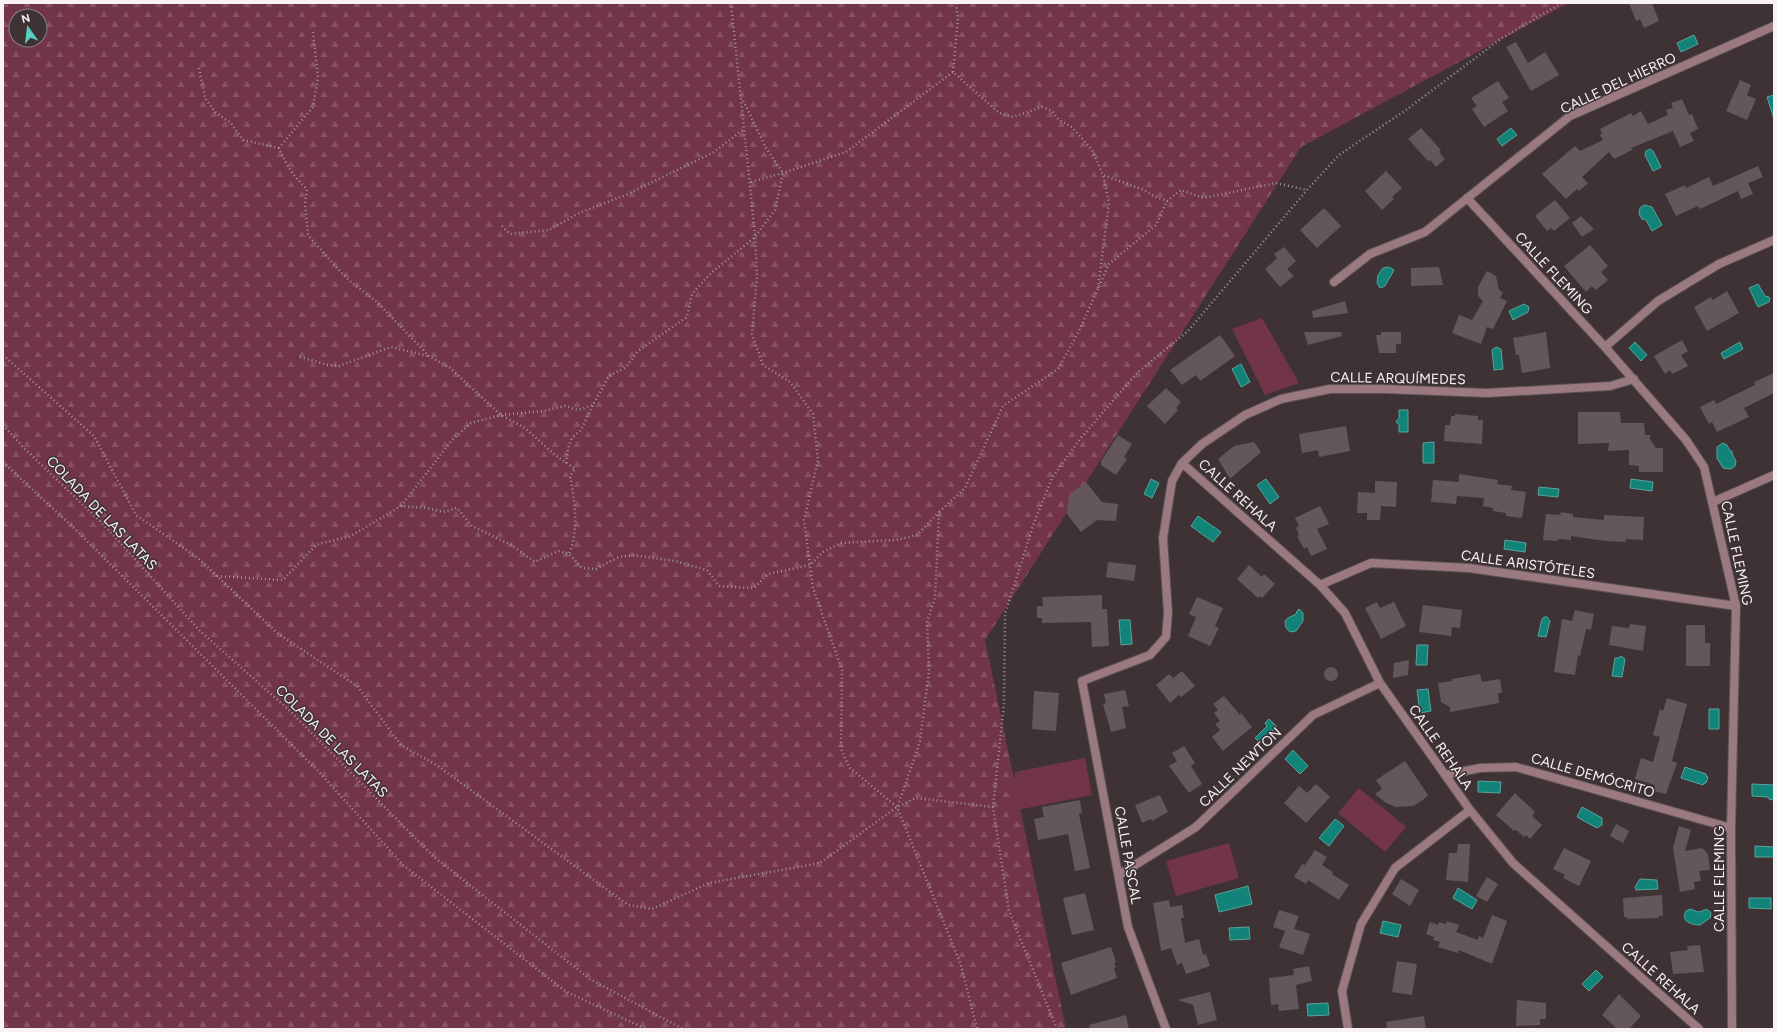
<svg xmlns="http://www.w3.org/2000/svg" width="1777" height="1032" font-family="Figtree,sans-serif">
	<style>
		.forest { fill: url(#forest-firs); fill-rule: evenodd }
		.pitch { fill: #723548 }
		.water { fill: #128378; stroke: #57a49d }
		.building { fill: #64575a }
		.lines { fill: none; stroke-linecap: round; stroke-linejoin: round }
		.minor-casing { stroke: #5c5153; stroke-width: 10 }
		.path { stroke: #9f9698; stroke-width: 2.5; stroke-dasharray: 1 3; stroke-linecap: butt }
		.minor { stroke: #9a7981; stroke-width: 8 }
		.labels { text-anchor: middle; stroke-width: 3; stroke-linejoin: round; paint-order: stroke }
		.street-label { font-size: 14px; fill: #f9f2f3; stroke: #3e3235 }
	</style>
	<defs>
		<pattern id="forest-firs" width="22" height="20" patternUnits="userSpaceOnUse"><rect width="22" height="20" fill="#723548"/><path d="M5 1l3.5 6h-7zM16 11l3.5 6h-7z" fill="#875363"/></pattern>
	</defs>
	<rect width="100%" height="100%" fill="#3e3235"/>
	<path class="forest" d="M3,3H1569L1301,147L985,640L1066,1029H3ZM16,16H40V40H16Z"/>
	<path class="pitch" d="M1262,318L1299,383L1265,395L1232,329Z
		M1085,758L1092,795L1012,811L1015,772Z
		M1359,788L1406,827L1385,852L1338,813Z
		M1229,843L1239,878L1176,896L1166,861Z"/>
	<path class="water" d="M1694,35L1698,44L1681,52L1677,43Z
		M1774,95V119L1767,97Z
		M1511,128L1517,135L1502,146L1497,139Z
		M1650,149L1653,151L1661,167L1653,171L1645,155L1646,151Z
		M1644,205L1652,207L1662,225L1652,231L1646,220L1642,219L1639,214L1640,208Z
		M1389,267L1394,270L1385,286L1380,288L1377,283L1378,275L1383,268Z
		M1758,284L1765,296L1769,297L1770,299L1769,302L1758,307L1749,288Z
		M1524,304L1529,307L1528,312L1513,320L1509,311Z
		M1635,342L1647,355L1641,361L1629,348Z
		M1740,342L1743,349L1724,359L1721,353Z
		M1496,347L1501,349L1503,369L1494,370L1492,350Z
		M1241,364L1250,382L1241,387L1232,369Z
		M1399,410H1408V432H1399V425L1396,422L1399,418Z
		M1434,442V463H1423V443Z
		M1723,443L1727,445L1730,451H1732V454L1736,461L1735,466L1731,469L1723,468L1717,458V447Z
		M1151,479L1159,483L1152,498L1144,494Z
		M1266,479L1279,497L1270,504L1257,485Z
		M1631,479L1653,482L1652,491L1630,488Z
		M1539,487L1559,489L1558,497L1538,495Z
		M1198,516L1221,532L1213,542L1191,526Z
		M1505,540L1526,543L1525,552L1504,549Z
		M1299,609L1303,613V621L1296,631L1290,632L1286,628L1285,621L1288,618L1296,614L1297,611Z
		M1544,617H1547L1550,621L1546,637L1538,636L1542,619Z
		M1119,620H1130L1132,644L1121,645Z
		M1417,645H1428L1427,665H1416Z
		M1621,656L1625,659L1622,677L1612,676L1615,658H1618Z
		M1428,689L1431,711L1420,713L1417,690Z
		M1709,709H1719V729H1709Z
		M1269,719L1277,727L1260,743L1255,738L1267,726L1265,723Z
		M1293,750L1308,766L1300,774L1285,759Z
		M1685,767L1706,774V776L1708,777L1706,783H1704L1703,785L1681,778Z
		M1478,781L1501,782L1500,793L1478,792Z
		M1752,784L1774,785V799L1770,800L1768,797L1752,796Z
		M1582,807L1602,818V825L1597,828L1577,817Z
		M1335,819L1344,826L1329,846L1319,838Z
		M1755,846L1774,847V857H1755Z
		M1640,879L1657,880L1658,889L1636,890L1635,887Z
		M1248,886L1252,904L1219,912L1215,895Z
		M1458,888L1477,900L1472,909L1453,898Z
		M1749,898H1771V909L1749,908Z
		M1690,909L1698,912C1703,912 1706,906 1711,913L1710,918L1700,925C1691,925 1680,921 1686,911Z
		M1383,921L1401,925L1398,937L1380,933Z
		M1249,927L1250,939L1230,940L1229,928Z
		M1596,970L1603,977L1589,991L1582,984Z
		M1328,1003L1329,1015L1308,1016L1307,1004Z"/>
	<path class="building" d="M1629,3H1652L1659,21L1644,28L1640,19L1636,21Z
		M1516,42L1528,63L1545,52L1559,75L1531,91L1506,47Z
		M1740,80L1751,85L1747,95L1756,99L1747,120L1726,111Z
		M1498,81L1509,98L1502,102L1508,111L1484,127L1472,109L1477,106L1471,98Z
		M1682,99L1689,115L1692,114L1698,129L1690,133L1694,141L1680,147L1673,131L1631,148L1632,150L1614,159L1609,152L1582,177L1588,183L1579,191L1577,189L1566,199L1542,174L1575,146L1580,151L1603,140L1600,135L1602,133L1600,129L1631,113L1633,116L1641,111L1648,124L1668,115L1666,110L1673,108L1671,103Z
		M1421,128L1441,150L1439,152L1445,159L1436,167L1430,160L1428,161L1408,139Z
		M1758,166L1763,177L1748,183L1753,194L1741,199L1738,191L1700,209L1698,206L1676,216L1665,194L1685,185L1686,188L1709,177L1713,186Z
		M1386,171L1402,188L1392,197L1394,199L1382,210L1365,191Z
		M1555,200L1570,218L1554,231L1551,228L1547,231L1535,216Z
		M1324,208L1341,226L1317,248L1300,230Z
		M1581,216L1594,229L1582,237L1572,223Z
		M1590,245L1608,266L1601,272L1608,280L1596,290L1592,286L1586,292L1564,266Z
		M1284,247L1296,261L1287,269L1294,276L1280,287L1265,269L1277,258L1274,254Z
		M1439,267L1443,285L1411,286V268Z
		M1487,271L1496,276L1499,290L1503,292L1500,298L1507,301L1493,329L1487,327L1481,344L1452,333L1459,315L1472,320L1483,301L1478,296V287Z
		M1727,291L1739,313L1707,331L1694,307L1711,297L1713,300Z
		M1345,301L1348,313L1313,318L1312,311Z
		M1304,332H1341L1342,336L1308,345Z
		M1381,332H1401V344H1396V353H1379L1376,335H1381Z
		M1546,332L1550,368L1522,373L1519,355H1516L1513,338Z
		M1220,335L1235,356L1200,381L1196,375L1182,385L1170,370Z
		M1682,340L1688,351L1681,355L1688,366L1672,374L1670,370L1665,374L1654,356Z
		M1774,373V393L1744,408L1749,417L1717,432L1712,422L1709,424L1700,407L1714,400L1716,404L1755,385L1754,382Z
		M1166,388L1181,402L1176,408L1178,410L1165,424L1147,406Z
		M1578,412H1620L1621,423H1644L1645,435H1650V439L1656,448H1663V472H1639V466L1629,465V450L1608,451L1609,443L1578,444Z
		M1455,414L1478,416V420H1483L1482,444L1444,441L1445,425H1450L1451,416H1455Z
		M1346,426L1350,451L1319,457L1318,450L1302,453L1299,434Z
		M1118,435L1132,444L1124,457L1127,459L1116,475L1101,465V461Z
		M1254,442L1261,452L1230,479L1218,459L1234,446Z
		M1459,474L1498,480L1497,484L1512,486L1511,490L1526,492L1522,518L1506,516V513L1493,511V508L1483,506L1484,498L1457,496L1456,504L1431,502L1433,480L1459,482Z
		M1375,481L1397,482L1396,507L1381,506L1380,520H1367V513H1357L1358,492L1375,493Z
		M1086,482L1102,502L1118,504L1116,521L1097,520L1081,532L1067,514L1069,495Z
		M1320,506L1329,524L1317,529L1327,549L1311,556L1307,547L1304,549L1297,536L1299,535L1296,528L1299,526L1295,518Z
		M1561,512L1573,514V517L1604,520V515L1644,517L1643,540L1626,539V542L1605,541L1571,536V540L1558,539V541L1543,540L1546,514L1560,515Z
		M1108,562L1136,565L1134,581L1106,577Z
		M1249,565L1262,577L1264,574L1275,584L1262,598L1260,596L1258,598L1237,579Z
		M1102,595V609H1107L1109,646L1092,647L1091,622L1042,623V618H1037V606H1043L1042,597Z
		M1197,597L1223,608L1215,626L1219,628L1210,646L1188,636L1196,617L1189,614Z
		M1377,602L1380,608L1394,602L1406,626L1381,639L1365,608Z
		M1423,605L1462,610L1460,628L1452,627L1451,636L1419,632Z
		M1575,610L1594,614L1591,630L1586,629L1580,656L1578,655L1575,675L1554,672L1562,619L1572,621Z
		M1630,624L1646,626L1643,651L1609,645L1612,626L1629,628Z
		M1686,625H1705V643H1710V666H1686Z
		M1409,660L1408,675L1393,678L1394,663Z
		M1324 674a7 7 0 1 1 14 0a7 7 0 1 1-14 0Z
		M1182,671L1195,686L1181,697L1179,695L1170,703L1156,685L1169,674L1173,678Z
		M1480,674L1482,682L1500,679L1502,693H1498L1499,703L1450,712V707L1441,702L1438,683L1452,681V679Z
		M1125,690L1129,706L1122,707L1126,728L1111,732L1103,704L1106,703L1104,694Z
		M1034,691L1059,693L1056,731L1032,729Z
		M1224,696L1240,715L1241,713L1252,727L1223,751L1212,737L1220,730L1215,724L1220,721L1214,713L1218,710L1213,704Z
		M1667,698L1687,704L1672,761L1677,763L1666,794L1653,791L1655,785L1635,779L1641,758L1653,762L1660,737L1653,735L1660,709L1663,711Z
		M1184,746L1195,763L1191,766L1202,784L1189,793L1169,766L1177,761L1172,753Z
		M1405,761L1428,795L1423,800L1413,806L1396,807L1386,803L1375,794L1382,789L1376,780Z
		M1316,784L1330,797L1306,823L1284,803L1299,786L1307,793Z
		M1515,793L1535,812L1532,816L1542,825L1530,839L1526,835L1524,837L1516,830L1514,831L1496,815Z
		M1160,795L1168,812L1152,821L1151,819L1142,823L1135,805Z
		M1080,800L1082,813L1079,814L1090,868L1075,871L1068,834L1038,840L1034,819L1044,817L1042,807Z
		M1616,824L1629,831L1623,843L1610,836Z
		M1679,826L1691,830L1685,851L1702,848L1708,854L1710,870L1699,871L1701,881L1694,882L1695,889L1680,892L1673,848Z
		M1458,844H1470L1468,882L1446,880L1449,853H1457Z
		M1564,848L1591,861L1579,886L1563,878L1565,875L1553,869Z
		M1315,850L1327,857L1322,865L1333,872L1332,874L1349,885L1339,900L1308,880L1306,884L1294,877L1302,864L1305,865Z
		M1487,877L1498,884L1487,902L1476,896Z
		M1401,879L1419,890L1410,906L1392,894Z
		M1085,893L1094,930L1072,935L1063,898Z
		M1662,895L1663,916H1658L1659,918L1627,919V917H1624L1623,898Z
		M1169,900L1170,907L1182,905L1184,918H1181L1185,943L1199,939L1203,955L1206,954L1210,966L1186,974L1182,963L1177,965L1171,948L1161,951L1153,903Z
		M1279,910L1299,916L1294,929L1310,934L1303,955L1279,947L1285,931L1273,927Z
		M1492,915L1507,921L1492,964L1459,950L1458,953L1438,947L1440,942L1433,940L1434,937L1426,934L1430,922L1438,925L1439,922L1446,924L1447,921L1459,925L1456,932L1478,940L1479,936L1483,938Z
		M1700,945L1704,972L1673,974L1670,952L1688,950L1687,946Z
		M1111,947L1116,962L1114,963L1116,967L1114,968L1117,978L1071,995L1061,963Z
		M1397,961L1417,964L1412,995L1392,992Z
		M1309,966L1312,981L1296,985L1299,1009L1279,1011L1278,1004L1271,1005L1269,978L1294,975L1293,969Z
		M1210,992L1217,1020L1198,1025L1193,1005L1178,1000Z
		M1619,994L1641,1016L1629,1029H1617L1602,1015Z
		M1517,1000L1546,1003V1019H1540V1025L1516,1026Z
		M1126,1015L1129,1029H1090L1089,1025Z
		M1424,1016L1426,1029H1387L1386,1022Z"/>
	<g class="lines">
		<defs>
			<path id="minor" d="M1467,198L1605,347L1686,440L1704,467L1736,606L1731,828L1732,1029
				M1334,282L1370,254L1425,232L1570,116L1774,26
				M1605,347L1658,301L1719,264L1774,240
				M1182,463L1320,585L1345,613L1380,683L1470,810L1513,863L1699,1029
				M1713,502L1774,475
				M1320,585L1371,563L1469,568L1736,606
				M1445,775L1480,768L1516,767L1731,828
				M1119,875L1196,827L1313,715L1380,683
				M1166,1029L1128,927L1082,681L1150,655L1166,637L1168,613L1163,538L1172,481L1182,463L1202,444L1245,415L1281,399L1330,389H1384L1487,393L1610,386L1634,379
				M1348,1029L1342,991L1361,924L1395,868L1470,810"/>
		</defs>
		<use href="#minor" class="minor-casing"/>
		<path class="path" d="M731,3L755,235L757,277L752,334L763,365L790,382L813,414L818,460L804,520L813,588L842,670L841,749L849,767L897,807L961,965L977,1029
			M313,32L318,77L313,107L279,148C286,165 294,177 307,189L305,204L308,235L338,269L352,283L377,302L429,356L450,368L501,415L525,428L555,455L575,469L570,476C575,501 579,531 569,554
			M199,68L205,98L215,112L231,123L243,140L279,148
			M953,72L958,19L956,3
			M751,182L783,173L846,152L953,72L999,113L1013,117L1042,107L1052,111L1059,120L1072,127L1092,150L1103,175L1144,190L1154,196L1167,201L1181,190L1204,198L1276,183L1307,190
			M502,226L510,234L549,230L579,213L628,194L714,152L744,129
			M1098,288L1109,203L1103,175
			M3,355L94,436L136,515L198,558L277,633L357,686L401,745L438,766L628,905L652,909L709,883L820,863L897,807L916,798L993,807
			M300,357L328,365L339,366L391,347L428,356
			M3,425L25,449L104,525L200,631L289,710L434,857L590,979L683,1029
			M3,462L77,531L319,772L403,865L565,991L646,1029
			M566,463L569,445L572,438L581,430L593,405
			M401,506L452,440L471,423L501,415L543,411L565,406L578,410L593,405L609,376L626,367L638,351L687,317L692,294L711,273L754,238L775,210L783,173L766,148L742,98
			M217,576L283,580L316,545L351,536L401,506L427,508L443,512L457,508L472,526L511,545L535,562L558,551L569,554L582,568L596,569L619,557L633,555L675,561L707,570L719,586L754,588L768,574L810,565L823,552L841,543L896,540L917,535L939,512
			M898,806L920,741L929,671L927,622L935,598L939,512L965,488L1003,406L1058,369L1079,331L1109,264L1156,225L1167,201
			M1057,1029L1009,911L993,807L1004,704L1005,614L1034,523L1052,478L1080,439L1137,373L1188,331L1307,190L1339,155L1406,110L1502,38L1562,3"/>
		<use href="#minor" class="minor"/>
	</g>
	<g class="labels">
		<g class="street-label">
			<text transform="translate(1618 83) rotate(-25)" y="5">CALLE DEL HIERRO</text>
			<text transform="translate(1554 273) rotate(47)" y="5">CALLE FLEMING</text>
			<text transform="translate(1398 378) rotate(1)" y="5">CALLE ARQUÍMEDES</text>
			<text transform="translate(1238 495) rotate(42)" y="5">CALLE REHALA</text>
			<text transform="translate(102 513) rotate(46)" y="5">COLADA DE LAS LATAS</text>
			<text transform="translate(1737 553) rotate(78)" y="5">CALLE FLEMING</text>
			<text transform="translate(1528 564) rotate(8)" y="5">CALLE ARISTÓTELES</text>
			<text transform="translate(332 741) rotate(45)" y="5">COLADA DE LAS LATAS</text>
			<text transform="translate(1441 747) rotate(55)" y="5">CALLE REHALA</text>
			<text transform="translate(1240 767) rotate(-44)" y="5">CALLE NEWTON</text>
			<text transform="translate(1593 775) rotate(16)" y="5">CALLE DEMÓCRITO</text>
			<text transform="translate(1128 855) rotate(80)" y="5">CALLE PASCAL</text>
			<text transform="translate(1719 879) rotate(-90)" y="5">CALLE FLEMING</text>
			<text transform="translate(1661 978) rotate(42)" y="5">CALLE REHALA</text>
		</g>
	</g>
	<rect width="1777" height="1032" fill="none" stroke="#f9f2f3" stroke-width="8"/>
	<g transform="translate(28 28) rotate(346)"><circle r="19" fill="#3e3235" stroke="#897f81"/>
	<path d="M0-3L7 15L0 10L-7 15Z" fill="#58cec0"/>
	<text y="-6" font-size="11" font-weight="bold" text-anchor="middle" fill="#f9f2f3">N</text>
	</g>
</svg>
